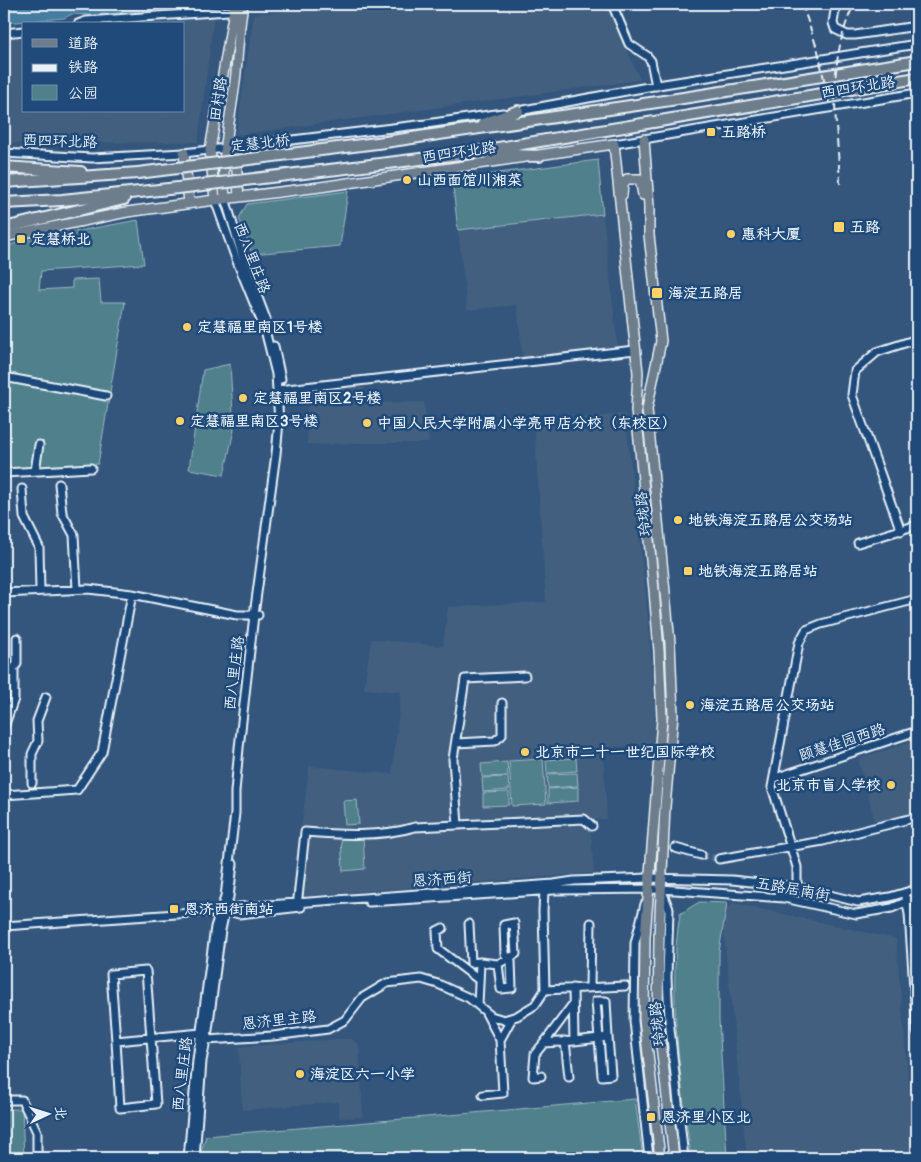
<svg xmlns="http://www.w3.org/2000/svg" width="921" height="1162" font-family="Pangolin,'LXGW WenKai TC',sans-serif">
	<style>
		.built { fill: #425f7f }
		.green { fill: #4f808b; stroke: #9cb8c2 }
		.water { fill: #457da1; stroke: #86abc4 }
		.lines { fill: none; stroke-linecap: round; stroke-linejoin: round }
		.minor-tunnel { stroke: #4f6d8f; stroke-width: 7; stroke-dasharray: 7 3.5; stroke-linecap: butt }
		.minor-casing { stroke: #e8f1f8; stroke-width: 11 }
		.major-casing { stroke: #e8f1f8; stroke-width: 12 }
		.highway-casing { stroke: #e8f1f8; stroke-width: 14 }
		.minor { stroke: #1f4a7a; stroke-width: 7 }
		.major { stroke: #6d7d8c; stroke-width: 9 }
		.highway { stroke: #6d7d8c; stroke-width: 10 }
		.rail { stroke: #e8f1f8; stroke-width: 2; stroke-dasharray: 8 4; stroke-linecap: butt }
		.highway-bridge-casing { stroke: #e8f1f8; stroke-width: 14; stroke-linecap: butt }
		.highway-bridge { stroke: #6d7d8c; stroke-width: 10 }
		.poi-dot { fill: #ffd166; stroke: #1f4a7a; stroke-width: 2 }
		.labels { text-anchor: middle; stroke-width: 5; stroke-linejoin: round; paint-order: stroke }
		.street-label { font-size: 15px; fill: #e8f1f8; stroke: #1f4a7a }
		.poi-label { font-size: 15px; font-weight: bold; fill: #e8f1f8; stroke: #1f4a7a; text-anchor: start }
	</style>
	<rect width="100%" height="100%" fill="#34567d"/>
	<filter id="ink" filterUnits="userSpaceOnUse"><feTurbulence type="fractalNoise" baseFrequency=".02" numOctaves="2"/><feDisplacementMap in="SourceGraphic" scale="10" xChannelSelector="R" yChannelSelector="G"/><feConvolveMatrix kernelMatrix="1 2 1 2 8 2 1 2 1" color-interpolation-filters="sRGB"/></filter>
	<g filter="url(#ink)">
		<path class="built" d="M312,4H608L640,80L236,135L254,14L298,10Z
			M214,15L198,142L4,143V38L24,36V111H184V24H136Z
			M603,214L618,350L523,360L517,305L467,310L458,230Z
			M364,386L367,403L424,402L429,443H346L325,445L307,444L308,393Z
			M625,414L645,587L654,693L655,744L603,748L607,819L590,820L594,873L293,897L309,766L392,774L401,692L364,689L371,639L443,646L448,607L546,602L534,422Z
			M917,740V811L875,822L858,759Z
			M733,903L896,939L915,1158H747L722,913Z
			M339,1039H352L359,1045L363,1117L339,1118L338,1102L242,1110L239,1047Z"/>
		<path class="green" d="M598,160L603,214L458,230L452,179Z
			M348,191L340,246L252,254L239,218L247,204Z
			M138,220L144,264L41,271L39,290L72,288V280L99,279L101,302H125L98,464L4,469V247L24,241Z
			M230,364L234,430L224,475L189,469L203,370Z
			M576,758L577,771L547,773L546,760Z
			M543,759L546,804L512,806L509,761Z
			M507,762L508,776L482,777L481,764Z
			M577,773L578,786L548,788L547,774Z
			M508,777L509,790L483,792L482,778Z
			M578,787V801L548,803V789Z
			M509,792V805L483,806V793Z
			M357,800L359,824L345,825L343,801Z
			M363,836L365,869L343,871L341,838Z
			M699,902L727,903L719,952V1020L727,1158H691C681,1078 667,994 680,914Z
			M635,1099L642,1152L635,1158H200V1155L206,1136Z
			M4,1109H22L24,1158H4Z"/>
		<path class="water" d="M4,4H225L92,15L72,14L64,18L4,23Z"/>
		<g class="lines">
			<path class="minor-tunnel" d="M701,855L719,859"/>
			<defs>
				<path id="minor" d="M612,4L629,44L647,56L651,61L656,86
					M836,4L833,23L835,29L847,35H855L917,26
					M78,24L86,21L228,11
					M4,33L24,31
					M513,112L664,84L917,44
					M614,144L917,93
					M4,153L92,158L184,153L426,124L503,113
					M225,198L244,261L266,319
					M274,346L281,379
					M4,377L106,396
					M278,390L635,350
					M35,471L39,445
					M4,473L91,468
					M59,484L62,513L74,535L77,589
					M22,489L24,517L39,547L40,591
					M901,531L852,395L855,371L877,352L917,339
					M858,543L917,525
					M4,593L88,589L132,594L237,615H258
					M4,727L14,699V668L17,664V638
					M456,743L495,741L502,735V703
					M775,778L917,731
					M32,783V754L38,741L37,721L46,697
					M4,795L77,790L102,752L132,594
					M458,825L453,759L465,679L525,676
					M675,848L701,855
					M719,859L823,841L917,817
					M797,887V867L772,787L799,643L806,630L821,624L917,599
					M662,891L669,909L667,978L669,1019L684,1158
					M906,898L909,914L917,1032
					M369,902L554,890L661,889L784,898L856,914L892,908L917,897
					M645,904L635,943L634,1021L649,1158
					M297,907L305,832C340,835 381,837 415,827L584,819L592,826
					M227,911L239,914L301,907
					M469,924L471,963L480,962
					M4,926L220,911L240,907L554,884L574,881L649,878L732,880L797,887L858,902L890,897L917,889
					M443,928L437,931L438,949L479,980
					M590,987L591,923
					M573,988L574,1041L544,1043L573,1004
					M545,990L625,986
					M478,1005L480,962L498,964L501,989L512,988L511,961L505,954L504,925L514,923L516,954L498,964
					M486,1013L500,1040L512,1018
					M206,1040L273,1036L328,1029L345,1020L362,998L387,983L421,979L438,984L469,998L491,1016L504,1020L517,1016L535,1005L545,990L543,911L544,891
					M116,1041L111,974L146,971L156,1104L120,1108L116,1041L201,1033
					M565,1041L569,1077
					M574,1041L608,1037L611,1075L602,1076L596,1001H606L608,1037
					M541,1076L533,1077L535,1054L544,1043
					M483,1095L503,1093L500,1040
					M4,1100H22L37,1132V1158
					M188,1158L197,1060L215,927L225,897L235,813V792L239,748L254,615L276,454L279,422L276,374L265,330L236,259L215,200
					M195,1158L202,1061L208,1030L221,930L225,911L229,897L233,864"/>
				<path id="major" d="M644,139L649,206V235L661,341L647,409L670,643L673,715L665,807L659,937L658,1019L674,1158
					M235,147L239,197
					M184,153L189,203
					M622,195L623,184L627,179H640L643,195
					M225,198C220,155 232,115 236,73C238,49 239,27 243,4
					M215,200L210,150L235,4
					M4,237L127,212L215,200L320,187L614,144L638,373L636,410L654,590L659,651L662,719L645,937L644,1019L660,1158"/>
				<path id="highway" d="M483,124L518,111
					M385,142L664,101L917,61
					M489,154L539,156
					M388,163L468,153L917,78
					M4,167L81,172
					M4,182L138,173
					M4,203L62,200L178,188
					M4,228L124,199"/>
			</defs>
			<use href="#minor" class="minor-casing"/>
			<use href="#major" class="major-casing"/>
			<use href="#highway" class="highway-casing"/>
			<use href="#minor" class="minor"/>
			<use href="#major" class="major"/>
			<use href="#highway" class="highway"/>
			<path class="rail" d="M802,4L818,51L829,103
				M840,184C837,118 825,67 854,4"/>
			<defs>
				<path id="highway-bridge" d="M138,173L385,142
					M178,188L388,163"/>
			</defs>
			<use href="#highway-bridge" class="highway-bridge-casing"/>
			<use href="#highway-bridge" class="highway-bridge"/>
		</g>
	</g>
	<g class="poi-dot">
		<rect x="706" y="127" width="10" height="10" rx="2.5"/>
		<circle cx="407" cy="180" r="5"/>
		<rect x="833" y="221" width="12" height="12" rx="2.5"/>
		<circle cx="731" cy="234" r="5"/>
		<rect x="16" y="234" width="10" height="10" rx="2.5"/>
		<rect x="651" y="287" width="12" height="12" rx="2.5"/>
		<circle cx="187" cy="327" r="5"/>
		<circle cx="243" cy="398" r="5"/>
		<circle cx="180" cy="421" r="5"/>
		<circle cx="367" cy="423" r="5"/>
		<circle cx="678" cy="520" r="5"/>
		<rect x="683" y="566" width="10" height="10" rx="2.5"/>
		<circle cx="690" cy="705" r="5"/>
		<circle cx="525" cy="752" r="5"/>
		<circle cx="891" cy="785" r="5"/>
		<rect x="169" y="904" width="10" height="10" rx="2.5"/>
		<circle cx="300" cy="1074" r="5"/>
		<rect x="646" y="1112" width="10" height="10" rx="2.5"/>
	</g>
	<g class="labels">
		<g class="street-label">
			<text transform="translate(858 87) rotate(-9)" y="5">西四环北路</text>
			<text transform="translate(218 99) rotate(-81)" y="5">田村路</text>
			<text transform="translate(60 141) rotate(2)" y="5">西四环北路</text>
			<text transform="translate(260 143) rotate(-7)" y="5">定慧北桥</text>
			<text transform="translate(459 152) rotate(-8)" y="5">西四环北路</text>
			<text transform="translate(252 258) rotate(69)" y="5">西八里庄路</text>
			<text transform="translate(643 514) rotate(-96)" y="5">玲珑路</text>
			<text transform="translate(234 673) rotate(-83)" y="5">西八里庄路</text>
			<text transform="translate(842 742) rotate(-18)" y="5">颐慧佳园西路</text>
			<text transform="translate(442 879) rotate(-4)" y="5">恩济西街</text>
			<text transform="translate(793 889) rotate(10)" y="5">五路居南街</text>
			<text transform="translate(279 1020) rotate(-6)" y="5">恩济里主路</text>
			<text transform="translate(657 1024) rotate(-95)" y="5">玲珑路</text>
			<text transform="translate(182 1074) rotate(-83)" y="5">西八里庄路</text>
		</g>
		<g class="poi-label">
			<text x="721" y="137">五路桥</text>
			<text x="417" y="185">山西面馆川湘菜</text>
			<text x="850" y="232">五路</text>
			<text x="741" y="239">惠科大厦</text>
			<text x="31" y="244">定慧桥北</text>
			<text x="668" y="298">海淀五路居</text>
			<text x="197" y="332">定慧福里南区1号楼</text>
			<text x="253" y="403">定慧福里南区2号楼</text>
			<text x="190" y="426">定慧福里南区3号楼</text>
			<text x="377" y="428">中国人民大学附属小学亮甲店分校（东校区）</text>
			<text x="688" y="525">地铁海淀五路居公交场站</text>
			<text x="698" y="576">地铁海淀五路居站</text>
			<text x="700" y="710">海淀五路居公交场站</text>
			<text x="535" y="757">北京市二十一世纪国际学校</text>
			<text x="881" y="790" text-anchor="end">北京市盲人学校</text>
			<text x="184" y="914">恩济西街南站</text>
			<text x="310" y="1079">海淀区六一小学</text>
			<text x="661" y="1122">恩济里小区北</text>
		</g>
	</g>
	<rect width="921" height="1162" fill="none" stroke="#1f4a7a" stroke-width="20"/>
	<rect x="10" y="10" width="901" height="1142" fill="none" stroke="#e8f1f8" stroke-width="2" filter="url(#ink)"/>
	<rect x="22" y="22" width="162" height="90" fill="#1f4a7a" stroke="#6f8dac"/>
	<rect x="32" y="39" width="25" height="8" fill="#6d7d8c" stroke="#6f8dac"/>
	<text x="68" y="48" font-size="15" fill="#e8f1f8">道路</text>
	<rect x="32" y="64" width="25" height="8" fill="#e8f1f8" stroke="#6f8dac"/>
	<text x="68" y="72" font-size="15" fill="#e8f1f8">铁路</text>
	<rect x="32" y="85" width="25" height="15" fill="#4f808b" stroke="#6f8dac"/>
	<text x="68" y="98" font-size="15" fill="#e8f1f8">公园</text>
	<g transform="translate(48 1114) rotate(86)" stroke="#1f4a7a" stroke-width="4" paint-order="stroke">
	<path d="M0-4L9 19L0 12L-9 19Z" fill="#e8f1f8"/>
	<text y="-8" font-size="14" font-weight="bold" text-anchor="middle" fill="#e8f1f8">北</text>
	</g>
</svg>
